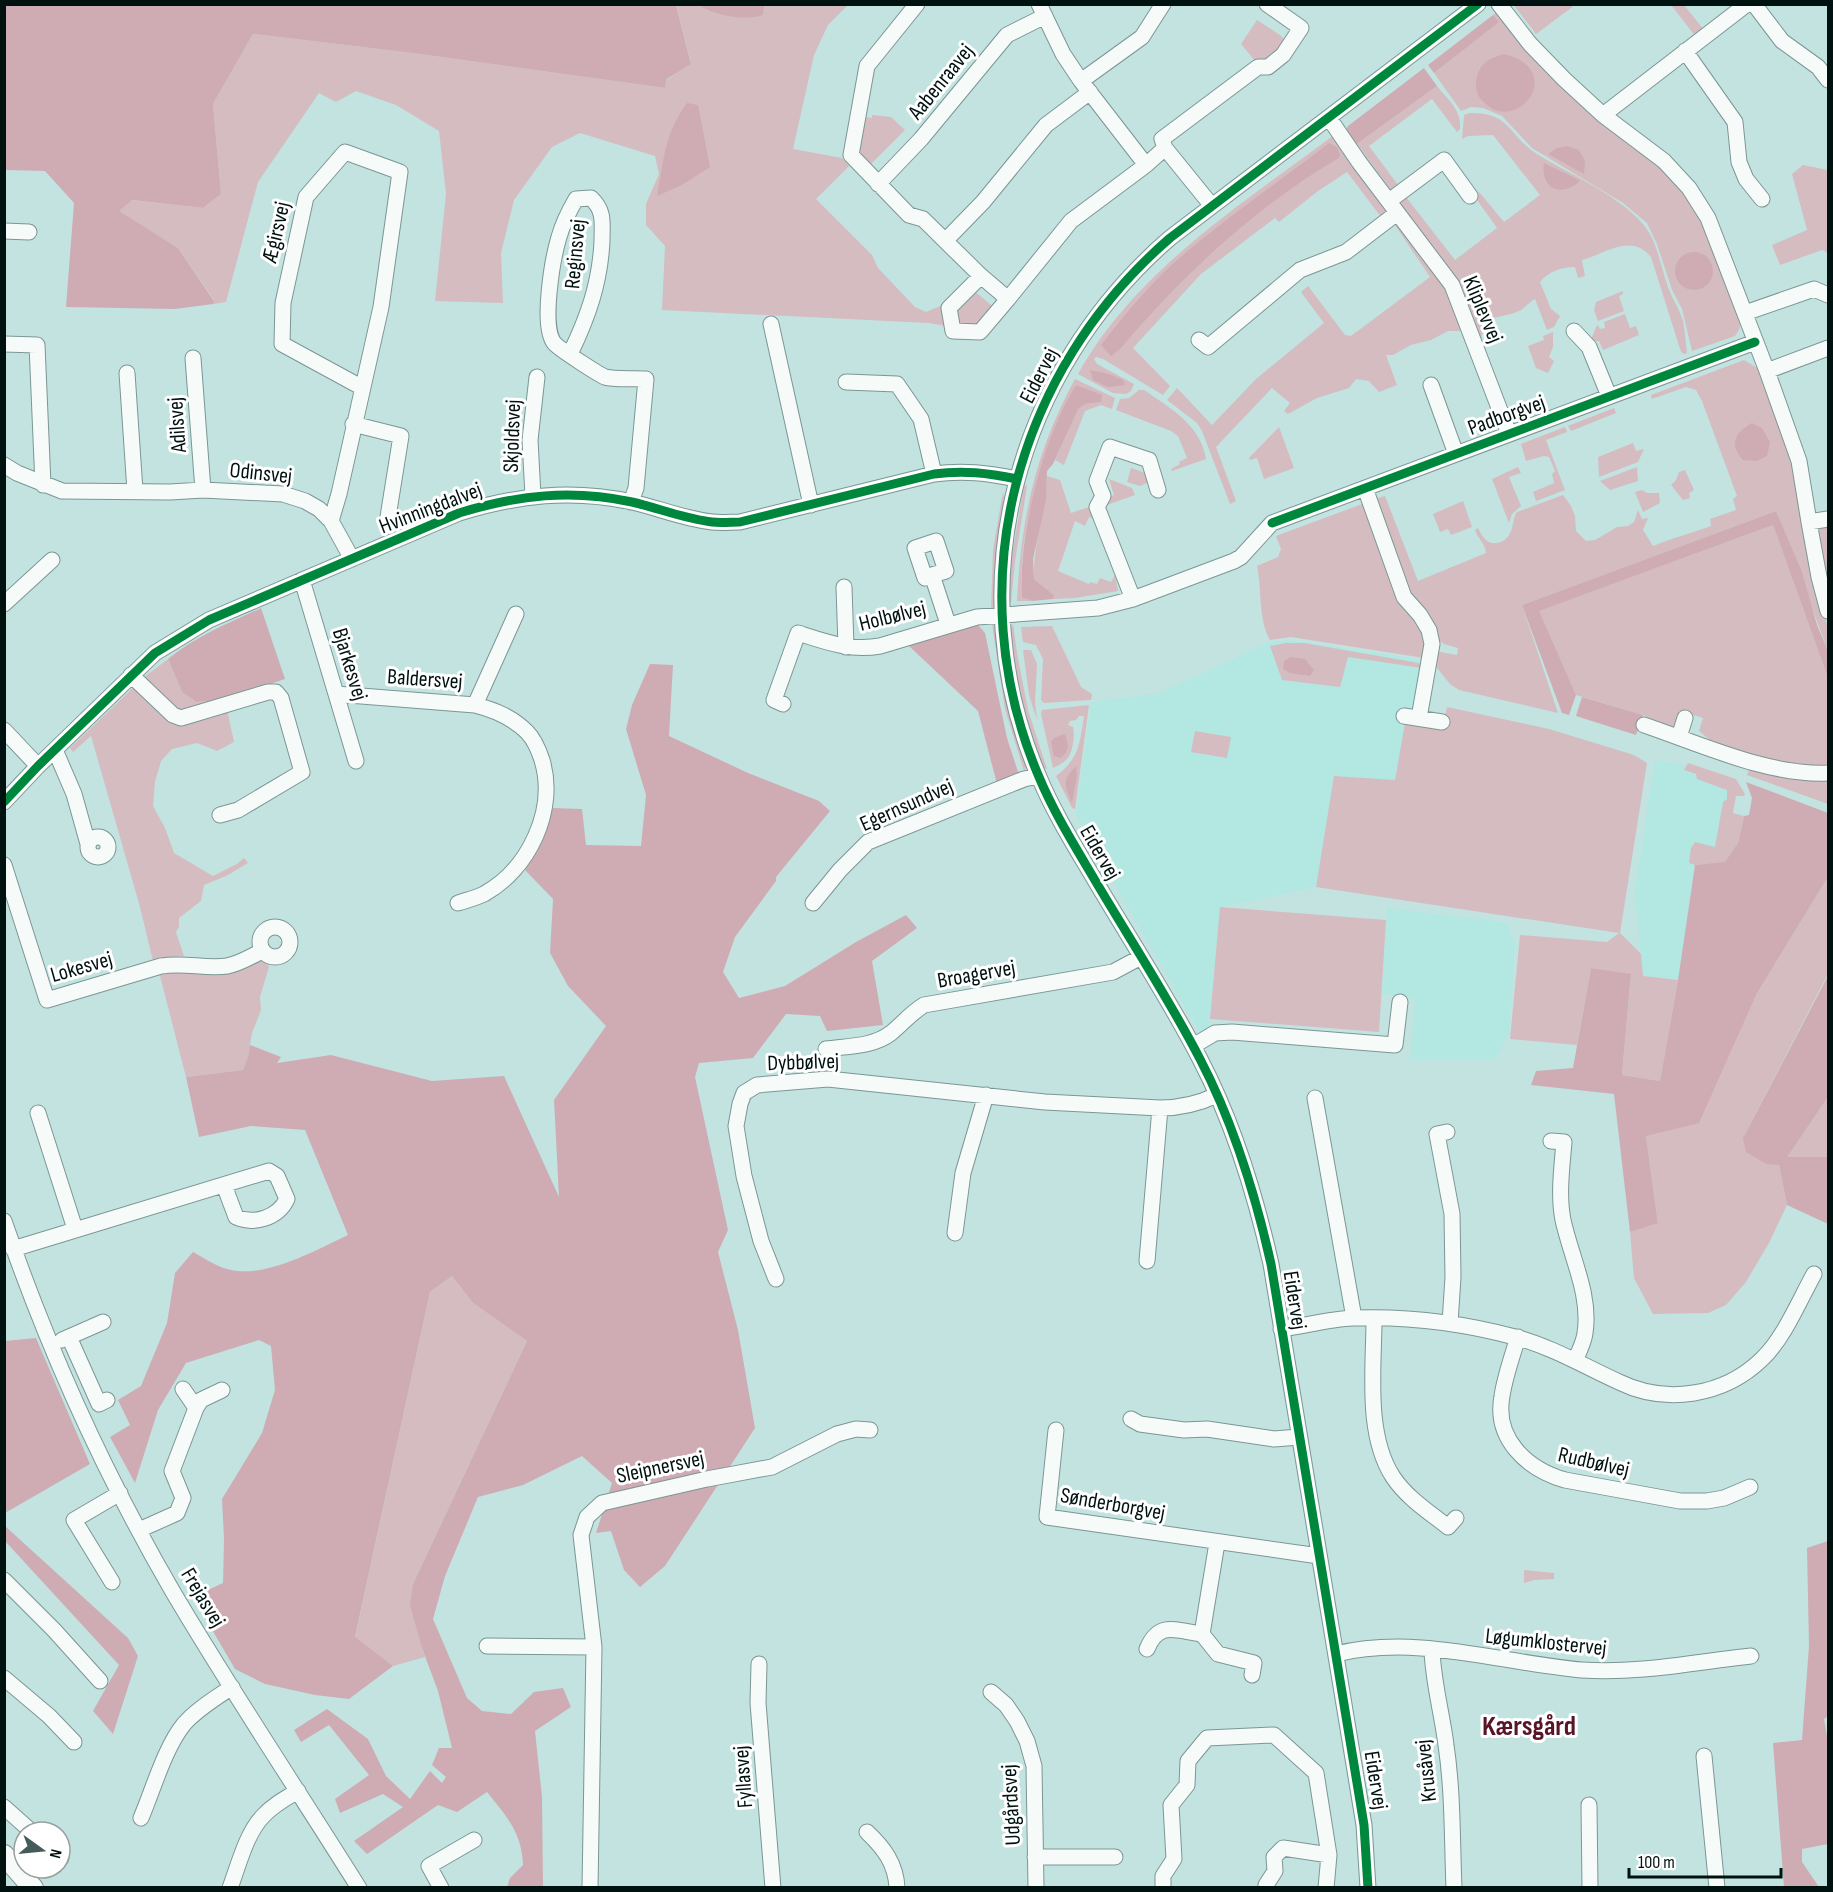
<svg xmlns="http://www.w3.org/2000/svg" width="1833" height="1892" font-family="'Sofia Sans Condensed',sans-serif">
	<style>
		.built { fill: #b2e7e2 }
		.green { fill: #d5bcc1 }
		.forest { fill: #cfacb4 }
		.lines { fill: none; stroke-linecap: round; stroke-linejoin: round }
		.minor-casing { stroke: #7c9694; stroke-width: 17 }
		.major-casing { stroke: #7c9694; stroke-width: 22 }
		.minor { stroke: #f6fbfa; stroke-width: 15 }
		.major { stroke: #f6fbfa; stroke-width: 20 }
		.cycleway-casing { stroke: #fff; stroke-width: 13 }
		.cycleway { stroke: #00873e; stroke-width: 9 }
		.labels { text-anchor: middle; stroke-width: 6; stroke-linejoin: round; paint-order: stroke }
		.street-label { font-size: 22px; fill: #001210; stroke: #fff }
		.district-label { font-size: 28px; font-weight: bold; fill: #591528; stroke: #fff }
	</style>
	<rect width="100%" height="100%" fill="#c2e3e0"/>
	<path class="built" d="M1287,640L1398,656L1428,662L1419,718L1405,723L1395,780L1334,777L1316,887L1220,907L1208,1037L1204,1039L1128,908L1076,814L1091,702L1160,693L1267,643Z
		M1655,760L1697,768L1736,782L1721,850L1695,865L1678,980L1643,976L1635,893Z
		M1387,908L1507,923L1515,944L1509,1035L1494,1060L1410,1059L1415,999L1382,994Z"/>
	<path class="green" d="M1513,4H1575V5L1536,34Z
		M676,5H848L828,25L814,55L793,149L842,158L849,166L816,199L872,255L878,268L915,307L926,312L943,305L946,326L929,323L662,310L665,246L646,225V204L659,174L655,156L580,133L552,147L514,200L501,253L503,303L435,301L446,194L439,131L396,105L356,91L336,102L319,93L258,182L226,302L213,304L214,300L178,248L118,211L131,200L203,208L221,194L213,104L253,34L412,53L665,88L667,80L691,63Z
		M1671,5H1684L1704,30L1696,37Z
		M1499,10L1670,173L1703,221L1741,322L1739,330L1735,336L1692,351L1682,309L1672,290L1657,244L1647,223L1623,203L1532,148L1502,116L1483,108L1471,107L1461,111L1434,73L1498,22L1493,15Z
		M1257,20L1280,35L1287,42L1267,64L1256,62L1241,44Z
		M1437,86C1448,100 1462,110 1460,129L1457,132L1432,99L1369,146L1401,189L1394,194L1357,144Z
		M1470,113C1511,112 1508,136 1537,154C1570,175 1637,202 1653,240C1659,254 1662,269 1667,284C1671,297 1679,308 1683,321C1685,332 1686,343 1687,353L1684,354L1681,352L1651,257C1631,233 1607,253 1582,260L1585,276L1578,278L1575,267C1561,267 1548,272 1540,282L1551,309L1560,316L1554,327L1547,330L1535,299C1529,302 1524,309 1519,311C1499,320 1488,311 1481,338L1460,282L1399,202L1406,197L1455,260L1497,228L1475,197L1479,192L1504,222L1540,195L1493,135L1468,136L1462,139L1464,115Z
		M872,115L891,117L905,130L870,165L859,154L866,117L872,118Z
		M1334,135L1390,209L1384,221L1347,172L1318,191L1279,222L1275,218L1201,274L1133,348L1170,386L1163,395L1103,359L1096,357L1094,359L1097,364L1134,384L1131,391L1126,394L1113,393L1078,374C1136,270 1241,205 1334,135Z
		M1803,165L1828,170V253L1822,250L1780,265L1772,245L1807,230L1792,174Z
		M1393,222H1399L1447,285L1464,329L1459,331H1448L1431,340L1411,345L1393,355H1386L1397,385L1379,392L1369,381L1356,379L1349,388L1317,398L1288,414L1284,411L1290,403L1272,388L1216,447L1236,501L1230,504L1202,431L1197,423L1167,400L1177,388L1212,425L1256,379L1324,323L1301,292L1308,286L1345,335L1351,336L1430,277Z
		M973,290L996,309L979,328L960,327L954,310Z
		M1623,291V294L1619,296L1624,311L1598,321L1594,310L1596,302Z
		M1625,314L1630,328L1636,326L1639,335L1603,350L1599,341L1590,342L1596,327L1598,325L1600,329L1605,328L1604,322Z
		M1553,332V347L1549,357L1554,361L1548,373L1536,368L1528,346L1544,340L1543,336Z
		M1744,360L1759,369L1792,459L1814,577L1828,628V651L1776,511L1522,605L1558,713L1459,690L1450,684L1434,664L1435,651L1457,655L1458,648L1444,644L1437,639L1410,596L1373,499L1385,496L1418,581L1486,553C1485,543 1478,539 1475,530L1478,528C1480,532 1483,538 1487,541C1494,546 1505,542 1509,535C1514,528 1512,519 1517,512L1563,495L1571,506L1575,516L1576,531L1586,541L1595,540L1617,527L1628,526L1634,522L1638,510L1642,519L1648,518L1643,530L1653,546C1672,538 1692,533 1711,526L1710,519L1736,510L1733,499L1737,496L1702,401L1696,390L1686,387L1652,399L1651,395Z
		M1075,379L1115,398L1112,409L1101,405L1085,411L1064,465L1055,460L1077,409L1084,404L1101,402L1076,385C1064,414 1048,444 1039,474C1028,513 1019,555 1022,596L1032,601H1017C1021,519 1035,452 1075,379Z
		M1139,390H1144C1170,408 1201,425 1206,459L1172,471L1171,469L1180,464L1179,462L1187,458L1178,436L1171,431L1116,410L1120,399L1129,398Z
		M1614,408L1616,413L1571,431L1568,426Z
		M1279,427L1294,468L1264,479L1257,458L1250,460L1249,458Z
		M1565,427L1567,432L1546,440L1565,490L1536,501L1533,492L1554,483L1552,474L1555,471L1549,457L1544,456L1526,461L1521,444Z
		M1633,443L1636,451L1644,449L1638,462L1599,477L1598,457Z
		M1518,467L1521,473L1509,477L1521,506L1512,514L1509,523L1492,479Z
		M1637,467L1638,481L1610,490L1600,481Z
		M1131,468L1146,473L1149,482L1140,486L1127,482Z
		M1685,470L1694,490L1689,493L1690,498L1683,500L1671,485L1676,480L1679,472Z
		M1047,476L1060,480L1071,513L1095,505L1094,519L1089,517L1085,526L1075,521L1058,571L1089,584L1090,582L1097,584L1100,578L1111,582L1115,575L1118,591L1075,598L1053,599L1054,595L1034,579C1033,544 1045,511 1047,476Z
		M1109,479L1132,488L1135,495L1104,506L1106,498L1114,495Z
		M1024,485L1027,486L1015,561L1011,603L1009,599L1011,561Z
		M1642,490L1647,493H1659L1660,503L1643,512L1635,492Z
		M1003,492L1004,498L996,558V605L991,610L993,550Z
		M1463,501L1472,527L1451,535L1448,529L1440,532L1433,514Z
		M1365,503L1426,641L1424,658L1291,637L1270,640C1258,619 1262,589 1257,566L1278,557L1281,549L1276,536Z
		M1828,523V584L1817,532L1821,526Z
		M1773,525L1828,678V768L1780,764L1715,744L1699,731L1703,718L1681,711L1676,726H1667L1643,715L1576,695L1538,611Z
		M992,624L997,628C1003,677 1011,718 1027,766L1024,771L1005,709Z
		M1013,624L1017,653L1028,710L1047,769L1043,768C1034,744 1000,643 1013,624Z
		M1052,626L1081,687L1092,694L1091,700L1044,703L1041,700L1043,659L1036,645L1023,642L1021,627Z
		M1286,643H1304L1413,662L1422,664V668L1348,657L1340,687L1282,680L1270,646Z
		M1023,650H1031L1037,664L1035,703L1037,720L1029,695Z
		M168,659L182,692L196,702L222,700L180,712L143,678Z
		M136,685L173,719L227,709L234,742L217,751L197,743L172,749L161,761L155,782L153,806L165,828L174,853L213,876L237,864L244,858L248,863L226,876L204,885L201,901L179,918V927L176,932L184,956L169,957L153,961L140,907L91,736L73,752L70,748Z
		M1089,705L1075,809L1072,808L1056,776C1079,759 1080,743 1084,716H1079L1076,720L1070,721L1068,725L1073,727C1075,735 1073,754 1066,760C1063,763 1057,766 1053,768L1041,714L1042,710Z
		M1447,707L1549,729L1634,755L1647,763L1620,933L1641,954L1643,976L1678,980L1660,1081L1622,1075L1631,975L1591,968L1577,1045L1510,1039L1520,935L1607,942L1619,933L1316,887L1334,776L1395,780L1405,723L1442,728Z
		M1195,731L1231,737L1227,758L1191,752Z
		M1688,763L1736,779L1745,794L1744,796H1736L1733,813L1744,816L1738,843L1725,863L1695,865L1689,863L1691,848L1695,842L1715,847L1723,802L1727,799V790L1697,779L1696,774L1684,770Z
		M1749,769L1797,780L1828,781V804L1747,775Z
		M1828,877V974L1744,1136L1779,1165L1787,1205L1769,1243L1746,1282L1726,1305L1708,1313L1653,1314L1634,1278L1630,1232L1658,1222L1646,1136L1756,995Z
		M1220,907L1386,920L1379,1032L1210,1019Z
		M258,960H265L269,967L260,997L261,1010L252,1033L248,1056L243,1070L186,1077L159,972Z
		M1828,1097V1157H1786Z
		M452,1276L473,1303L527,1341L413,1584L422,1648L425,1657L393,1666L355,1638L430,1292Z
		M1524,1570L1554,1573V1579L1534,1580L1524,1583Z"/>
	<path class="forest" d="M5,4L676,5L691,64L667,79L665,88L412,53L253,34L213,104L221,194L203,208L132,200L119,211L178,248L214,301L213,304L175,309L66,307L74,203L45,171L5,170Z
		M702,5V4L764,5L763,15C745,21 719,16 702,7Z
		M1493,15L1499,22L1434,73L1428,65Z
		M1504,54C1570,70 1514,141 1480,98C1472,88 1476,69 1487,61C1491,58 1498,56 1504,54Z
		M1424,68L1437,86L1357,144L1346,130L1348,126Z
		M687,103L698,105L710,167L682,185L657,196C664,160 664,134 687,103Z
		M1329,143L1337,147L1340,154L1339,158C1255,207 1183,275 1120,349L1111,356L1101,345C1126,313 1152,281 1184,254C1230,215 1281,180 1329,143Z
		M1567,146L1579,150L1585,161L1584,174L1548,154L1557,148Z
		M1544,163L1579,180L1580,181C1561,199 1540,188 1544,163Z
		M1675 271a19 19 0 1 1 38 0a19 19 0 1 1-38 0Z
		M1090,370L1109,374L1123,380L1125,385L1108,387L1093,380Z
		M1076,385L1102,395L1101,402L1085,404L1078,409L1053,464L1047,471L1046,500L1033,559L1034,579L1054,595L1053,599L1032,601L1022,597C1018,534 1043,438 1076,385Z
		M1752,423L1762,428L1770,442L1767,456L1757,461L1743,460C1729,444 1734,433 1752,423Z
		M1776,511L1802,572L1817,625L1828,651V678L1773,525L1539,611L1576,695L1569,715L1562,713L1522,605Z
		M261,608L285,679L222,700L196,702L182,692L168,659C196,636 229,623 261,608Z
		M978,625L985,633L1007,738L1019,775L997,784L978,711L909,646Z
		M1291,657L1305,659L1314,670L1310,676L1290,673L1283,669L1284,661Z
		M650,664L673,665L669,736L748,773L819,801L830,811L776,877V881L735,937L723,972L739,998L785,986L856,942L906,915L917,928L872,961L883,1025L827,1031L820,1016L786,1014L753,1058L699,1063L695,1077L728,1230L718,1252L738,1330L755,1428L665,1566L640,1587L624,1570L611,1531L596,1533L612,1483L582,1456L523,1485L478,1497L445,1576L433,1619L467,1698L482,1711L511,1714L534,1692L563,1688L571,1707L535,1731L542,1797L543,1887H507L510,1878L523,1865C522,1832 506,1816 487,1792L457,1812L438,1805L367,1854L354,1841L403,1807L383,1794L340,1813L335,1799L369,1775L329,1725L301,1742L294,1730L327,1709L368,1739L386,1776L410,1799L430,1771L442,1783L446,1777L432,1765L439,1748H452L438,1691L422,1648L410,1605L413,1584L527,1341L473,1303L452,1276L430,1292L355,1637L393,1666L349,1699L315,1695L265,1684L235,1669L193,1597L223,1583L224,1539L222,1499L262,1433L275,1390L271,1346L259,1340L186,1363L158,1410L135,1483L110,1437L130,1425L118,1400L141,1386L167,1323L175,1273L193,1252C204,1258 216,1266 227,1269C263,1280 316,1250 348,1235L305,1130L251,1126L199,1137L186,1077L243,1070L248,1056L250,1045L281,1057L277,1063L331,1055L432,1081L504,1076L559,1197L554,1100L606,1026L568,986L550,953L553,899L525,870C538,850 547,832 553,808L582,809L586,845L641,846L646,795L626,729L632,705Z
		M1582,697L1643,715L1636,735L1576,716Z
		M1064,734L1066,736L1068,746L1066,753L1060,758L1054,756L1051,742L1054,738Z
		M1076,766L1077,776L1072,803C1064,784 1062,781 1076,766Z
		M1746,782L1828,813V877L1756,995L1699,1123L1646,1136L1658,1223L1630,1232L1614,1094L1531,1085L1536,1071L1573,1068L1591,968L1631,974L1622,1075L1660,1081L1678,980L1695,865L1725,862L1738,843L1744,816L1749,815L1752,798Z
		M1828,976V1097L1787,1157H1828V1224L1787,1205L1779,1165L1766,1164L1746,1152L1743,1138Z
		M36,1338L90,1464L5,1513V1341Z
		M5,1526L128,1638L138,1656L113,1734L93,1711L119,1665L5,1541Z
		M1828,1541V1716L1824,1719L1828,1742V1844L1802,1849V1862L1819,1887H1784L1773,1743L1802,1740L1809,1646L1807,1548Z"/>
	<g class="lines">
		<defs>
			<path id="minor" d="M917,4L867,66L851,155L909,215L923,219L981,276L1008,299L1071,221L1146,165L1165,148L1162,139L1258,67H1268L1283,55L1301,28L1267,4
				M1039,4L1063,54L1081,81L1146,165
				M1499,4L1530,44L1564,79L1603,115L1664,161L1689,188L1708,218L1767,371L1799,461L1809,522L1828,519
				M1754,4L1782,41L1818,67L1828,80
				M1685,51L1735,122L1739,162L1746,179L1762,199
				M1081,81L1142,37L1163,4
				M1603,115L1747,4
				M1329,118L1359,162L1452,285L1509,434
				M1165,148L1212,206
				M878,184L921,139L1007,35L1045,16
				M1389,201L1444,160L1470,196
				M4,231L29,232
				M945,241L983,202L1046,125L1090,92
				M981,276L949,308L953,331L980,332L1008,299
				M1745,313L1814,289L1828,295
				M771,324L811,505
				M1574,331L1589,347L1609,396
				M1199,340L1208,347L1300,270L1346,252L1397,213
				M4,344L37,345L43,485
				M570,354C588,317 600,283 602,241C602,223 605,211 591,198L576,199C569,211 563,223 559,237C553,257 540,328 555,344C561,350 598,374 605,377C615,380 636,378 646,379L636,488L631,502
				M193,358L203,490
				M1767,371L1828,348
				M127,373L135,491
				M846,382L897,384L921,419L934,474
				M1431,385L1456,454
				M353,424L401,436L387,523
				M4,465L17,473L62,491L170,492L203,490L283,494L305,501L319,509L331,521L352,559
				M1365,488L1404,597L1420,615L1429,630L1432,644L1419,718
				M533,496L530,440L537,377
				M331,521L339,494L381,307L400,172L345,152L306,197L283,303L282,344L361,387
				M1809,522L1819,577L1828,611
				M932,575L925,578L915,548L936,541L946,571L932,575L948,624
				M302,580L356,761
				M844,587L846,647
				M1133,599L1097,507L1103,496L1097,481L1110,447L1149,460L1158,490
				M4,604L52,560
				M131,675L173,715L181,718L268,692H276L281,698L302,772L238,810L220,815
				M336,694L475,705C495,710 512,717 527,732C534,739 539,751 542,760C557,810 529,869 484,894C476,898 467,900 458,903
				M783,704L774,700L798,633C826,642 850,651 880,646L977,617L1098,608L1133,599L1234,561L1241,557L1272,523L1755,342
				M475,705L516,614
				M1404,716L1442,722
				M1644,725C1700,744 1769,776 1828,773
				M4,730L38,766
				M1679,737L1685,718
				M55,750L74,794L88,844
				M4,802L38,766L155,653L209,620L459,513C518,495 571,489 632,502C658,508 685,519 712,522C721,523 731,522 740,522L934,474C963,470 988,473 1017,479
				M88 847a10 10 0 1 1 20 0a10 10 0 1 1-20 0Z
				M4,865L47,1000L161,966C184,962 205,969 227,966C239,964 252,956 262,951
				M813,903L840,870L868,842L1024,779L1038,776
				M260 942a15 15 0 1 1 30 0a15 15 0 1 1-30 0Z
				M1193,1046L1215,1033L1232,1032L1395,1045L1400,1002
				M826,1049C847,1046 873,1047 891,1033C902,1024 911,1013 924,1005L1113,972L1141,957
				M1315,1098L1354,1318
				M38,1113L75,1229
				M1447,1132L1437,1134L1452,1214L1453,1277L1450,1323
				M1551,1141L1564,1142C1562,1167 1558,1195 1563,1220C1571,1257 1591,1295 1585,1333C1584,1342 1579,1351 1576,1359
				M4,1221C48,1349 105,1475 173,1592C232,1692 297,1789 359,1888
				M955,1233L963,1173L986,1095
				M13,1249L269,1171L277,1176L287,1199C278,1218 254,1225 236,1217L224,1185
				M1147,1261L1160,1108
				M776,1279L761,1241L744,1176L736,1126L740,1104L744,1093L757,1085L828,1079L1045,1102L1160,1108C1181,1108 1198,1104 1217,1095
				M1374,1319C1374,1368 1365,1434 1393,1477C1407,1498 1429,1512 1448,1527L1456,1518
				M1281,1329C1305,1326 1329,1319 1353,1318C1408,1316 1463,1323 1515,1337C1552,1347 1584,1366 1619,1382C1666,1405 1724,1396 1762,1359C1784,1338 1799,1301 1814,1274
				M69,1337L99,1404L107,1400
				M1518,1337C1512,1357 1505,1376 1502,1396C1494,1439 1527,1469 1565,1480L1680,1501H1707L1724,1498L1750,1487
				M62,1340L103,1322
				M183,1389L196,1408
				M1131,1419L1140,1424L1184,1430L1207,1429L1274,1439L1299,1437
				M1056,1430L1047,1517L1319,1556
				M139,1530L177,1513L183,1498L172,1471L196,1408L201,1400L222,1390
				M1217,1543L1202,1634L1218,1654L1254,1663L1252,1675
				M4,1580L54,1630L100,1681
				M112,1582L74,1520L120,1493
				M487,1646L594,1647
				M1147,1649C1159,1620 1176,1631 1202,1634
				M1432,1650C1433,1682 1442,1713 1446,1745C1453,1792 1452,1840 1454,1888
				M1336,1654C1417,1634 1501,1663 1582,1670C1638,1674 1695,1662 1751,1656
				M759,1664L758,1703L773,1888
				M4,1678L49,1716L74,1742
				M991,1692L1006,1705L1017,1721L1027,1741L1034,1766L1036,1888
				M1704,1756L1717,1888
				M1589,1805L1590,1888
				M4,1807L32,1832
				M141,1818C153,1790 165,1747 184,1724C197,1709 216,1698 232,1687
				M867,1832C884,1848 896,1864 897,1888
				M60,1857L61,1858
				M1035,1857H1115
				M230,1888C239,1864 246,1834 263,1816C273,1805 286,1798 298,1791
				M441,1888L429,1866L474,1840
				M590,1888L594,1647L581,1535L587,1517L602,1503L707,1479L772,1467L837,1434L856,1429L870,1430
				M1163,1888V1876L1174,1859L1171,1805L1187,1785L1188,1761L1207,1738L1274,1735L1316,1773L1329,1855L1326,1888
				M1266,1888V1885L1275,1871L1274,1857L1283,1848L1329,1855
				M1368,1888L1364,1825L1271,1264C1255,1193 1234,1124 1200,1059C1169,999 1131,941 1096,882C1076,848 1054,813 1039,777C957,585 1015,372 1170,238L1478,4"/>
			<path id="major" d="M4,1855L33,1888"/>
		</defs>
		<use href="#minor" class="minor-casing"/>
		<use href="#major" class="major-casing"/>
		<use href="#minor" class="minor"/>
		<use href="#major" class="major"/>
		<defs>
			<path id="cycleway" d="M1272,523L1755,342
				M4,802L38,766L155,653L209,620L459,513C518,495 571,489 632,502C658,508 685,519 712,522C721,523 731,522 740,522L934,474C963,470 988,473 1017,479
				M1368,1888L1364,1825L1271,1264C1255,1193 1234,1124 1200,1059C1169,999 1131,941 1096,882C1076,848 1054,813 1039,777C957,585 1015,372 1170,238L1478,4"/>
		</defs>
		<use href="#cycleway" class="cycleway-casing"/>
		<use href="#cycleway" class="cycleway"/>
	</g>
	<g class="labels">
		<g class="street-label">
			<text transform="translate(940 81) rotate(-51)" y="8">Aabenraavej</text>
			<text transform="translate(275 232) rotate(-77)" y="8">Ægirsvej</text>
			<text transform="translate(574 254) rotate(-85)" y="8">Reginsvej</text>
			<text transform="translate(1484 309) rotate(67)" y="8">Kliplevvej</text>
			<text transform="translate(1038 375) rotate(-63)" y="8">Eidervej</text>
			<text transform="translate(1506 414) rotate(-20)" y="8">Padborgvej</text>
			<text transform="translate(176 425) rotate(-94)" y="8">Adilsvej</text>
			<text transform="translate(511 436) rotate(-88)" y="8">Skjoldsvej</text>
			<text transform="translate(261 472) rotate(6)" y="8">Odinsvej</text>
			<text transform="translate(430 507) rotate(-21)" y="8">Hvinningdalvej</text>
			<text transform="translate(892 615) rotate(-14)" y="8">Holbølvej</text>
			<text transform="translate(351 664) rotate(73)" y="8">Bjarkesvej</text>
			<text transform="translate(425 678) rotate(4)" y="8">Baldersvej</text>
			<text transform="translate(906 804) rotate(-24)" y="8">Egernsundvej</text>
			<text transform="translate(1101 852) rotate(60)" y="8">Eidervej</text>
			<text transform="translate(81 966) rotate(-16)" y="8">Lokesvej</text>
			<text transform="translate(976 973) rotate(-10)" y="8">Broagervej</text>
			<text transform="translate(803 1061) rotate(-2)" y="8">Dybbølvej</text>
			<text transform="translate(1296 1300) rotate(81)" y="8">Eidervej</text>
			<text transform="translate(1594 1461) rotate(13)" y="8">Rudbølvej</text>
			<text transform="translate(660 1466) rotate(-12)" y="8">Sleipnersvej</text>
			<text transform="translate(1113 1503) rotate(10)" y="8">Sønderborgvej</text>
			<text transform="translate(204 1597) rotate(59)" y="8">Frejasvej</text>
			<text transform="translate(1546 1641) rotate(6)" y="8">Løgumklostervej</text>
			<text transform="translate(1425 1771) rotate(-96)" y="8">Krusåvej</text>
			<text transform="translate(742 1777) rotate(-94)" y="8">Fyllasvej</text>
			<text transform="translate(1377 1780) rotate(81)" y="8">Eidervej</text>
			<text transform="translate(1010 1805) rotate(-93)" y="8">Udgårdsvej</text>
		</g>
		<g class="district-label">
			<text x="1529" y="1735">Kærsgård</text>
		</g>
	</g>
	<rect width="1833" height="1892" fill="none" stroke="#001210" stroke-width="12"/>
	<g transform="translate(42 1850) rotate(105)"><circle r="28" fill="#ffffff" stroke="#99a09f" stroke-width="1.5"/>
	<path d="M0-4.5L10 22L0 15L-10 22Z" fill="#445b59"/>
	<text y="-9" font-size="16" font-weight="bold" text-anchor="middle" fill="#001210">N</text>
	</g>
	<path d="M1629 1868v9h152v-9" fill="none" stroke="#001210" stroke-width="3"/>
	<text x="1638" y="1868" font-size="18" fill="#001210" stroke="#ffffff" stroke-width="4.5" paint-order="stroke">100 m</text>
</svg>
